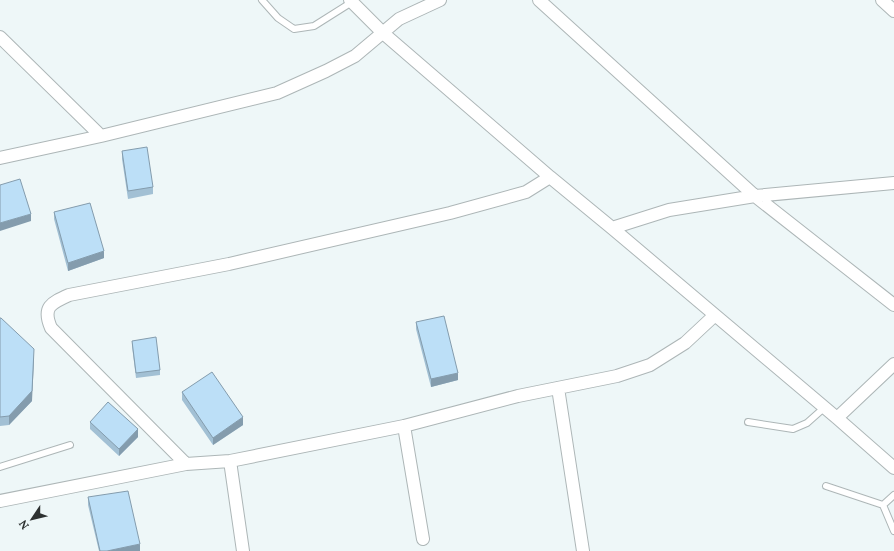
<svg xmlns="http://www.w3.org/2000/svg" width="894" height="551" font-family="Lora,serif">
	<style>
		.lines { fill: none; stroke-linecap: round; stroke-linejoin: round }
		.lane-casing { stroke: #adb6b7; stroke-width: 8 }
		.street-casing { stroke: #adb6b7; stroke-width: 14 }
		.lane { stroke: #fff; stroke-width: 6 }
		.street { stroke: #fff; stroke-width: 12 }
		.wall { fill: #a2c0d4 }
		.shaded-wall { fill: #849cad }
		.building { fill: #bcdff7; stroke: #849cad }
	</style>
	<rect width="100%" height="100%" fill="#eef7f8"/>
	<g class="lines">
		<defs>
			<path id="lane" d="M262,0L278,18L294,29L314,26L352,2
				M748,422L793,429L807,423L825,407
				M0,467L70,445
				M826,486L883,505
				M894,495L883,505L894,531"/>
			<path id="street" d="M350,0L383,33L550,177L612,228L715,315L837,418L894,468
				M539,0L755,196L894,305
				M882,0L894,11
				M0,37L101,136
				M0,158L101,136L277,93L326,71L355,56L399,19L440,0
				M612,228L669,210L755,196L894,183
				M558,388L583,551
				M837,418L894,364
				M404,426L423,539
				M230,461L243,551
				M186,464L51,328C42,307 51,303 69,295L229,264L450,213L526,192L550,177
				M0,501L186,464L230,461L404,426L518,396L617,376L650,365L685,343L715,315"/>
		</defs>
		<use href="#lane" class="lane-casing"/>
		<use href="#street" class="street-casing"/>
		<use href="#lane" class="lane"/>
		<use href="#street" class="street"/>
	</g>
	<path class="wall" d="M122,151L153,187V194L128,199L122,159Z
		M54,212L104,258L68,271L54,219Z
		M0,318L32,401L9,425L0,426Z
		M416,322L458,380L431,387L416,329Z
		M132,341L160,370V375L136,378L132,346Z
		M182,392L243,425L213,445L182,400Z
		M90,422L138,437L119,456L90,429Z
		M88,497L140,551H99L88,505Z"/>
	<path class="shaded-wall" d="M31,214V221L0,231V223Z
		M104,251V258L68,271V263Z
		M34,359L32,401L9,425V416Z
		M458,373V380L431,387V379Z
		M243,417V425L213,445V438Z
		M138,429V437L119,456V449Z
		M140,544V551H107Z"/>
	<path class="building" d="M147,147L153,187L128,191L122,151Z
		M20,179L31,214L0,223V185Z
		M90,203L104,251L68,263L54,212Z
		M444,316L458,373L431,379L416,322Z
		M0,318H1L34,349L32,391L9,416L0,417Z
		M156,337L160,370L136,373L132,341Z
		M212,372L243,417L213,438L182,392Z
		M108,402L138,429L119,449L90,422Z
		M128,491L140,544L107,551H100L88,497Z"/>
	<g transform="translate(32 519) rotate(235)" stroke="#eef7f8" stroke-width="3" paint-order="stroke">
	<path d="M0-3L7 15L0 10L-7 15Z" fill="#2d3131"/>
	<text y="-6" font-size="11" font-weight="bold" text-anchor="middle" fill="#2d3131">N</text>
	</g>
</svg>
